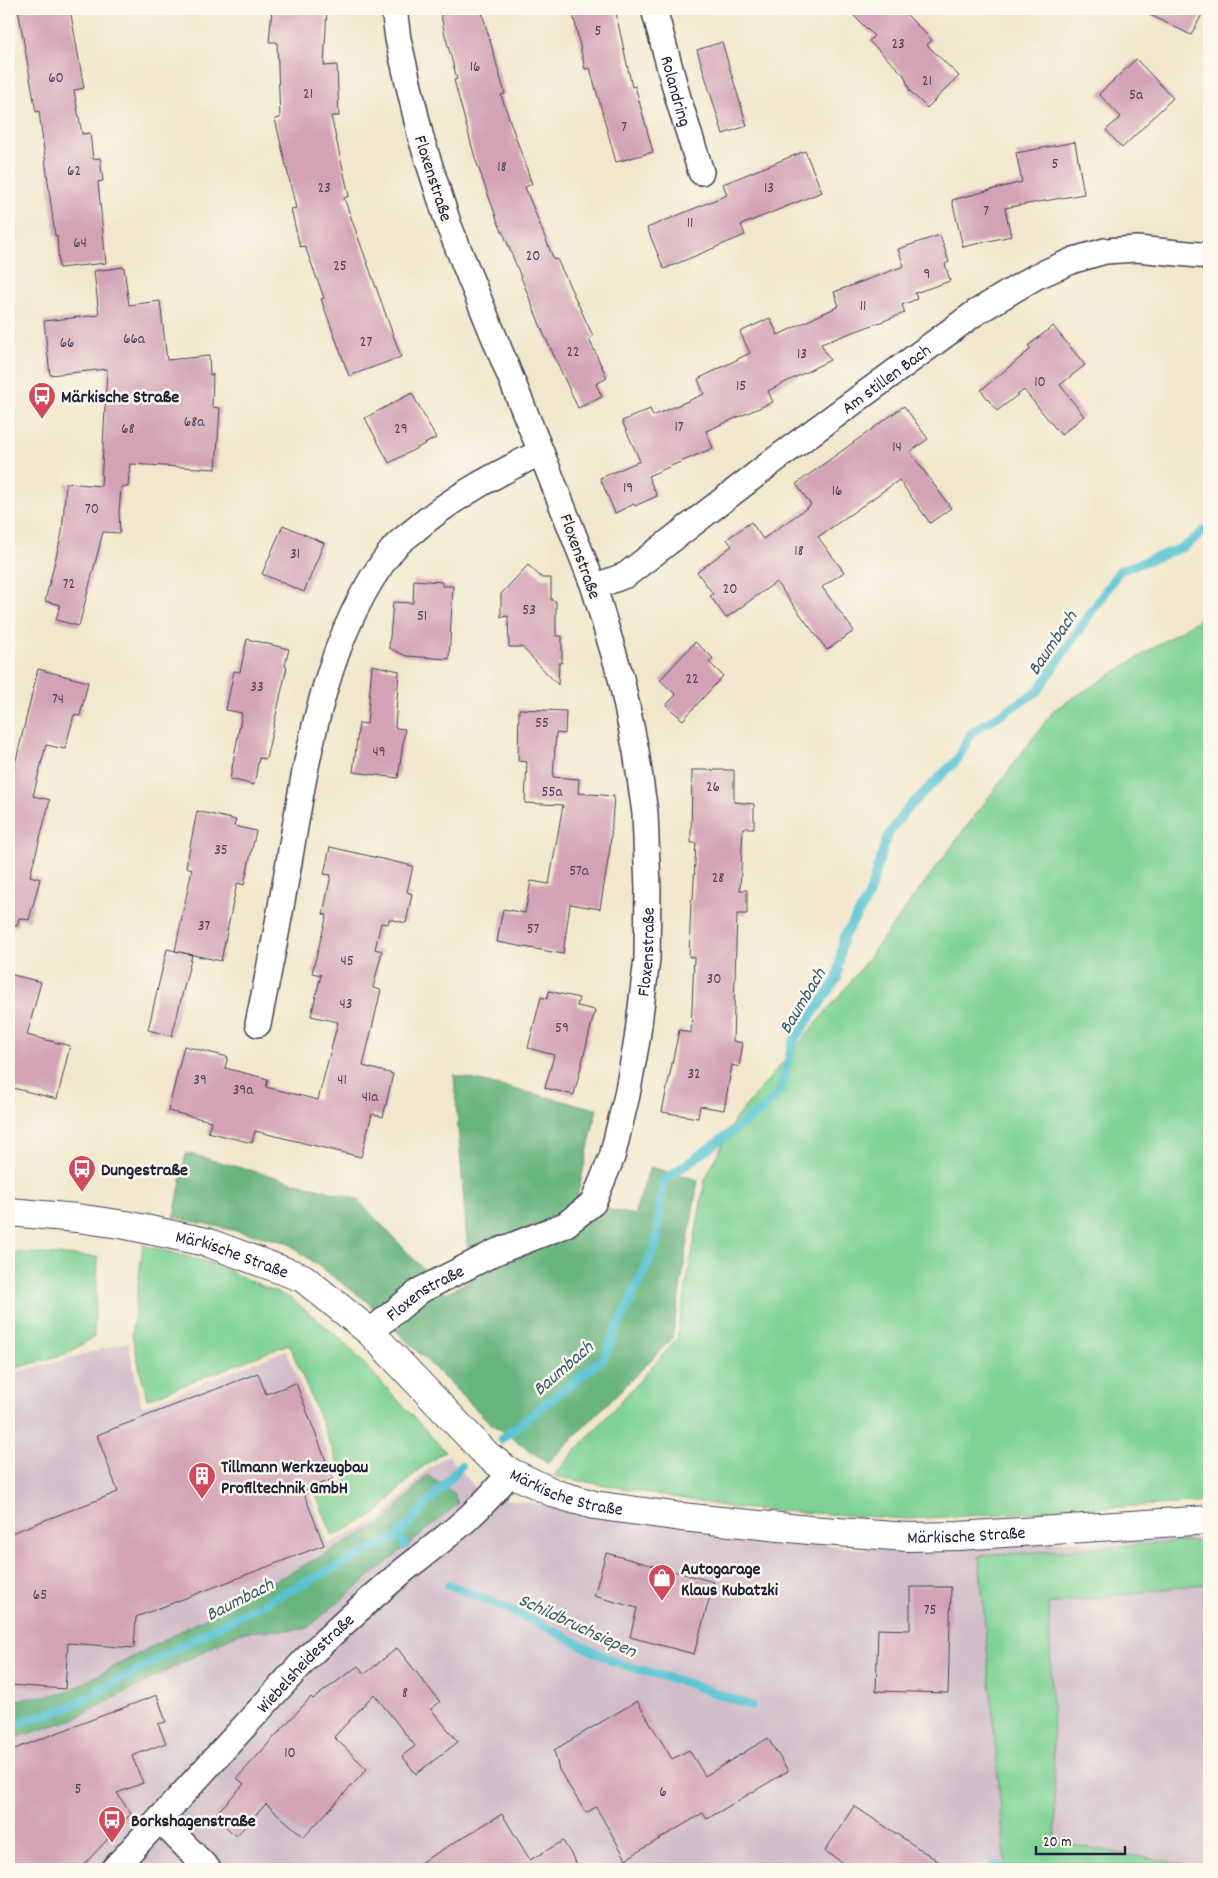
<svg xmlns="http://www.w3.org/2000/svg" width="1218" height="1878" font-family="Dekko,sans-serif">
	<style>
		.industrial { fill: #d1bdc9 }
		.green { fill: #7fd295; stroke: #507a68 }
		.forest { fill: #67b47e; stroke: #446b5c }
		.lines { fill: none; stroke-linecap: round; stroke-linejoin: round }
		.stream { stroke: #57c3d2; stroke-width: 9 }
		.building { fill: #d3a3b5 }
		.street-casing { stroke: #414051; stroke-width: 28 }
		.secondary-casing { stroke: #414051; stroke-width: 30 }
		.street { stroke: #fff; stroke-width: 25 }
		.secondary { stroke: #fff; stroke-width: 28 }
		.labels { text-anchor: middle; stroke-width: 5; stroke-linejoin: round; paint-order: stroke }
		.number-label { font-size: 15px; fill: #4e425a }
		.street-label { font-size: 18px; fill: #22223b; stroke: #fbf7ec }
		.poi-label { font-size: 18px; font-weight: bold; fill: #22223b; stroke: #fbf7ec; text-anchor: start }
		.water-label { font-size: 19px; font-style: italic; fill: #355a70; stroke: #fbf7ec }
	</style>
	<rect width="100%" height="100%" fill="#fbf7ec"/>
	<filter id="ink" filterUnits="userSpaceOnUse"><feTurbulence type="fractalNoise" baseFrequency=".02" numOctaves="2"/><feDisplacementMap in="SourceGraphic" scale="10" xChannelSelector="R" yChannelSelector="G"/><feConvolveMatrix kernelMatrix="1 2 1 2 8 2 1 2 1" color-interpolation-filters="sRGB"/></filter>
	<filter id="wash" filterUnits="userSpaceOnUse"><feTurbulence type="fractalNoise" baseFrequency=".0096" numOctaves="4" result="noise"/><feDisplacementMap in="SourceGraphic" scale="20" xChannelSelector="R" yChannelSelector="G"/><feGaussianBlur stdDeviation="1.12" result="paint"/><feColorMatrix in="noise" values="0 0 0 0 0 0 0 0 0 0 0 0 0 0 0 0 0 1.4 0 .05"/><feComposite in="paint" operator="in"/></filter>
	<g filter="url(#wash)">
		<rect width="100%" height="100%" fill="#f2e7cc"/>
		<path class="industrial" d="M128,1342L142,1407L286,1350L339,1481L309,1493L328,1544L382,1519L425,1471L448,1455L482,1496L856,1549L950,1543L1176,1539L1209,1537V1869H9V1375Z"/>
		<path class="green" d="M1209,613V1502L908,1519L736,1508L553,1476L677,1339L705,1180L735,1119L845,989L1054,710Z
			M143,1245L210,1263L292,1299L343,1341L445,1451L418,1470L376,1514L333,1536L316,1495L346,1482L289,1344L147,1399L132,1335Z
			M9,1252L98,1257L94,1337L66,1354L9,1370Z
			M1209,1540V1583L1049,1604L1056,1842L1209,1869H1006L979,1556Z"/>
		<path class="forest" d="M454,1075L597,1109L576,1202L634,1215L650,1167L698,1180L672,1339L548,1463L489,1422L365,1300L286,1242L174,1217L186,1153L357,1199L446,1293L470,1280Z
			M427,1475L454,1493L458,1504L306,1629L241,1632L74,1719L9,1740V1701L65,1693L385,1522Z"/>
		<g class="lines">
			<path class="stream" d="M501,1439L603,1359L656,1245L663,1181L761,1111L780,1092L793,1042L837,979L843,938L868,898L887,837L906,810L957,760L972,732L1037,692L1119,571L1184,547L1209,527
				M398,1536L405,1545
				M449,1585L497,1604L552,1630L614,1662L687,1683L752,1706
				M9,1726L70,1707L215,1628L398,1536L461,1466
				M993,1866L1012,1869"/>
		</g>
		<g id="blocks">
			<path class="building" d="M18,9H70L84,88L74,90L82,134L90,133L93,159L100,158L103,181L98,182L106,263L59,268L57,235L55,236L39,111L36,112Z
				M272,9H327L324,66L337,65L339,116H331L349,196L344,198L401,357L349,376L321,299L324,298L305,246L300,247L291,209L296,208L275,119L280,118L277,42H269Z
				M442,9H481L505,94L501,95L532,184L525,187L554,260L557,259L593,336L589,339L607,378L596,384L602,397L578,408L542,330L505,237L499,225L475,158L454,80L457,79L444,31L441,15L443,14Z
				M572,9H615L632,87L635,86L653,152L616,162L590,68L585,69Z
				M847,9H901L932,40L927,45L959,76L927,108L910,91L904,75L869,41L874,36Z
				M1138,9H1205L1191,35Z
				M722,42L747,126L723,134L697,50Z
				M1136,59L1173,98L1122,148L1106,130L1121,117L1099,94Z
				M1075,142L1084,194L1005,208L1011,236L963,247L952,200L1022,182L1016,153Z
				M805,151L822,192L741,225L745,235L664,269L647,228L727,195L723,184Z
				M940,235L949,262L945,264L950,281L915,293L917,299L902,305L905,313L821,344L830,360L768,391L773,402L706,431L713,448L648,476L657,496L635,506L634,504L615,513L600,478L640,461L622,421L650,409L653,416L704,394L698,379L750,353L740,332L770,318L778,335L839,306L834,292L904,266L898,249Z
				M124,267L129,305L160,301L167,360L209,356L210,375L213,374L212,407L220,408L216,469L130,464L128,487H121L119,513L120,533L103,532L79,626L56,620L60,605L45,601L62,533L66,483L101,486L107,369L50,375L44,321L99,315L94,271Z
				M1053,326L1085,365L1060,385L1084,416L1061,435L1024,390L997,411L981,390L1031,349L1028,346Z
				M412,393L436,438L389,463L365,418Z
				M904,406L928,439L910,452L951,508L930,523L899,480L818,537L844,572L822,587L854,631L827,650L776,582L726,618L710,596L713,594L697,572L732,546L727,539L751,522L763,539L811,505L796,484Z
				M283,525L324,543L304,592L262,574Z
				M528,565L542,578H551V600L556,601V636H562V663H559L558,685L522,647H509L508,616L501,617V594Z
				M414,580L442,582V586H453L449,659L406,656L389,648L393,602L413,603Z
				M247,639L289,649L285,666L287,667L266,759L259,758L254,785L230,779L242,713L226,710L234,671L240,672Z
				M695,642L713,658L709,662L723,676L683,720L666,705L676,695L660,680Z
				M372,665L399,671L395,728L405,729L398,778L353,772L359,723L367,724Z
				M38,669L88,682L80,716L74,715L65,749L46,745L33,796L50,800L30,876L40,879L29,920L19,918L17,926L9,925V789Z
				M519,709L566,711L565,734L556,733L553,777L579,779L578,793L614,796L610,848L600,909L570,904L563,954L497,942L503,909L525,913L531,881L549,884L563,805L525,803L527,762L518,761Z
				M692,770H734V802L754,804V828H743L740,890H747V914H737L733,1041L743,1043L739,1067L732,1065L724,1110L700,1106L698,1118L662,1112L679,1030L691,1033L694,957H689L691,900H693L696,843H691Z
				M197,811L236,820L234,826L256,831L244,885L237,883L221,961L175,951L192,869L186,867Z
				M330,847L413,866L407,892L412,894L406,923L389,919L388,924L381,923L375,949L382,951L373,988L381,990L363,1066L393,1074L383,1117L372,1114L361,1157L255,1131L252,1143L208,1132L211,1121L168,1111L184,1046L228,1057L225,1068L268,1079L266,1087L318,1100L338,1022L311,1016L321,975L312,973L327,915L323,914L331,875L324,874Z
				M167,949L192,955L172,1036L148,1030Z
				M9,974L41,982L27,1035L70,1046L57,1099L9,1087Z
				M549,991L579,998L577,1006L595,1010L574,1095L545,1088L554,1055L528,1048L541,997L547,999Z
				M258,1373L266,1394L296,1383L333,1479L303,1491L324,1545L136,1617L134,1648L68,1643L65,1689L9,1685V1534L118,1492L97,1435Z
				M606,1553L714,1582L694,1654L630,1637L637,1608L594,1596Z
				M910,1587H951L948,1693L876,1691L878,1629L910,1630Z
				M397,1648L440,1702L431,1709L458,1742L416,1774L402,1756L415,1746L374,1694L334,1737L367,1769L304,1837L266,1804L236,1836L214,1816L244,1784L237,1778L311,1697L313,1699L358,1666L365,1674Z
				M157,1695L166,1722L158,1724L166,1743L132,1756L143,1783L117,1793L131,1814L80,1869H9V1751Z
				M637,1701L672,1759L689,1750L705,1776L768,1738L788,1771L707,1819L703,1813L626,1859L596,1807L586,1813L559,1770L554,1750Z
				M854,1806L950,1869H852L825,1851Z
				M502,1814L530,1860L563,1841L580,1869H410Z"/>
		</g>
	</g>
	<g filter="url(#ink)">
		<use href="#blocks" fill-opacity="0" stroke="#414051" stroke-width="1"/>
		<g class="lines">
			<defs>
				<g id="street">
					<path id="s1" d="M654,9L678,98L701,172"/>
					<path id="s2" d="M594,587L626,575L780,456L975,313L1035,277L1074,260L1105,251L1137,249L1209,256"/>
					<path d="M258,1024C269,972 279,920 288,868C306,763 324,634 393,549C399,541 409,535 416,529C454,496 497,474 541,452"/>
					<path id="s3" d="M370,1332L421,1290L496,1252L565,1225L593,1203L612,1157L627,1095L637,1040L647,959L648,889L645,813L636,751L621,678L594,587L541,452L449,226L421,138L398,39L394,9"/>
					<path d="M160,1820L208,1869"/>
					<path id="s4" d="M114,1869L305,1660C337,1628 370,1599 404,1570C442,1540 481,1512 510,1472"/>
				</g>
				<g id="secondary">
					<path id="s5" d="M9,1212L77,1218L126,1225L206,1242L303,1278L370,1332L487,1455L510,1472L556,1494L594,1505L681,1517L809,1530L908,1537L958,1536L1209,1520"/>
				</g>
			</defs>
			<use href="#street" class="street-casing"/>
			<use href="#secondary" class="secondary-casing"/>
			<use href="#street" class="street"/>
			<use href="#secondary" class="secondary"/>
		</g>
	</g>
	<defs>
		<symbol id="bus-pin" viewBox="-11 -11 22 30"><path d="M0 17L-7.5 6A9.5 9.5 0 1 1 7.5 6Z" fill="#d1495b" stroke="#fbf7ec"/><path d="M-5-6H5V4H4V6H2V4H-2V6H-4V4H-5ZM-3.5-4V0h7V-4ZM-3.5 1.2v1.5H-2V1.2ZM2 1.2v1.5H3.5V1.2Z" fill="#fff"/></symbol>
		<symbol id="building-pin" viewBox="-11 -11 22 30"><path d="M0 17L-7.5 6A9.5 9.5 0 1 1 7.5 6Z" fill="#d1495b" stroke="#fbf7ec"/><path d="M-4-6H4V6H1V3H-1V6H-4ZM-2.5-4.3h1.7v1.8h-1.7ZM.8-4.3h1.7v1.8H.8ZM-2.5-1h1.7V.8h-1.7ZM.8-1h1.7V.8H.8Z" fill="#fff"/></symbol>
		<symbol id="shop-pin" viewBox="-11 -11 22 30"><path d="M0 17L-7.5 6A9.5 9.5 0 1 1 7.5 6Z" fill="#d1495b" stroke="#fbf7ec"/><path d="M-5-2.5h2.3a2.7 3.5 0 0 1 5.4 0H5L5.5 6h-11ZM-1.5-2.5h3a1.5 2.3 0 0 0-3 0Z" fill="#fff"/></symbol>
	</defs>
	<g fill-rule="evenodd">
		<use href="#bus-pin" x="26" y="380" width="32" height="43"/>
		<use href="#bus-pin" x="66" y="1153" width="32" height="43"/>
		<use href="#building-pin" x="186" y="1460" width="32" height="43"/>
		<use href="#shop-pin" x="646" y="1562" width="32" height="43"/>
		<use href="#bus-pin" x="96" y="1804" width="32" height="43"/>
	</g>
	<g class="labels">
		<g class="number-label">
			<text x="598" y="35">5</text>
			<text x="898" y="48">23</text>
			<text x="475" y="71">16</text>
			<text x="56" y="82">60</text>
			<text x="927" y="85">21</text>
			<text x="308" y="98">21</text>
			<text x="1136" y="99">5a</text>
			<text x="624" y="131">7</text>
			<text x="1055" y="168">5</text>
			<text x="502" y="171">18</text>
			<text x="74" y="175">62</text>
			<text x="324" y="192">23</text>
			<text x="769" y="192">13</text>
			<text x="986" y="215">7</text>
			<text x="690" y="227">11</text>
			<text x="80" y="247">64</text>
			<text x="533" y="260">20</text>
			<text x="340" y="270">25</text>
			<text x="927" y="278">9</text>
			<text x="863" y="310">11</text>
			<text x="134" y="343">66a</text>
			<text x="366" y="346">27</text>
			<text x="67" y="347">66</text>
			<text x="573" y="356">22</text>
			<text x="802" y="358">13</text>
			<text x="1040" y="386">10</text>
			<text x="741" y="390">15</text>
			<text x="194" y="426">68a</text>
			<text x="679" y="431">17</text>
			<text x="128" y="433">68</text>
			<text x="401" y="433">29</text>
			<text x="897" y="451">14</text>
			<text x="628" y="492">19</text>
			<text x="837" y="495">16</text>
			<text x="92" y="513">70</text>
			<text x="799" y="555">18</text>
			<text x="295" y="558">31</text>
			<text x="69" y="588">72</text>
			<text x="730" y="593">20</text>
			<text x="529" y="614">53</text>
			<text x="422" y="620">51</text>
			<text x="692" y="683">22</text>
			<text x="257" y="691">33</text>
			<text x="58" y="703">74</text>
			<text x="542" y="727">55</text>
			<text x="379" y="756">49</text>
			<text x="713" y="791">26</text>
			<text x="552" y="796">55a</text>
			<text x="221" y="854">35</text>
			<text x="579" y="875">57a</text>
			<text x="718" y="882">28</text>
			<text x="204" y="930">37</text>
			<text x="533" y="933">57</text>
			<text x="347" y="965">45</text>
			<text x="714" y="983">30</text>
			<text x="346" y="1008">43</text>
			<text x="562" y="1032">59</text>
			<text x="694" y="1078">32</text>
			<text x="200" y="1084">39</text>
			<text x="342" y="1084">41</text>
			<text x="243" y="1094">39a</text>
			<text x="370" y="1101">41a</text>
			<text x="40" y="1599">65</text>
			<text x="930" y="1614">75</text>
			<text x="405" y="1697">8</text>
			<text x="290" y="1757">10</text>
			<text x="78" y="1793">5</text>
			<text x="663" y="1796">6</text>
		</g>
		<g class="street-label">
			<text dy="6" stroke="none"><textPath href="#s1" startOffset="85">Rolandring</textPath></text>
			<text transform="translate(434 178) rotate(72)" y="6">Floxenstraße</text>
			<text dy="6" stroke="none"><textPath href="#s2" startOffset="360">Am stillen Bach</textPath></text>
			<text transform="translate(581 556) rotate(70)" y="6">Floxenstraße</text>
			<text dy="6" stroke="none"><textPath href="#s3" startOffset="518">Floxenstraße</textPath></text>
			<text dy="6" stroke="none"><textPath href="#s5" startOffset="228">Märkische Straße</textPath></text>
			<text dy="6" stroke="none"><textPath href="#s3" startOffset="68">Floxenstraße</textPath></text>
			<text dy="6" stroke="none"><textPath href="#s5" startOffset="648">Märkische Straße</textPath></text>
			<text dy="6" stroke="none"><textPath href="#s5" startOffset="1052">Märkische Straße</textPath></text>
			<text dy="6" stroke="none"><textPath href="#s4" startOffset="281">Wiebelsheidestraße</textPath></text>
		</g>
		<g class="poi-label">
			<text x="61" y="402">Märkische Straße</text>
			<text x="101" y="1175">Dungestraße</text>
			<text x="221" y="1472">Tillmann Werkzeugbau<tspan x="221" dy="21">Profiltechnik GmbH</tspan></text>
			<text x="681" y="1574">Autogarage<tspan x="681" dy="21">Klaus Kubatzki</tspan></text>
			<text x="131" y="1826">Borkshagenstraße</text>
		</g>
		<g class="water-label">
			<text transform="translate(1051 642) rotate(-56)" y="7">Baumbach</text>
			<text transform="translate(801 1000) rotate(-59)" y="7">Baumbach</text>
			<text transform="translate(562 1367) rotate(-41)" y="7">Baumbach</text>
			<text transform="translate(239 1598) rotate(-27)" y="7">Baumbach</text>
			<text transform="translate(578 1624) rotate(25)" y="7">Schildbruchsiepen</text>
		</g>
	</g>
	<rect width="1218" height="1878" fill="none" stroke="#fbf7ec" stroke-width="30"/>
	<path d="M1036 1846v8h89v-8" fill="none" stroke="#22223b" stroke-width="2.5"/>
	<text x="1043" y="1846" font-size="15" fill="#22223b" stroke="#fbf7ec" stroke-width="4" paint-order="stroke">20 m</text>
</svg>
